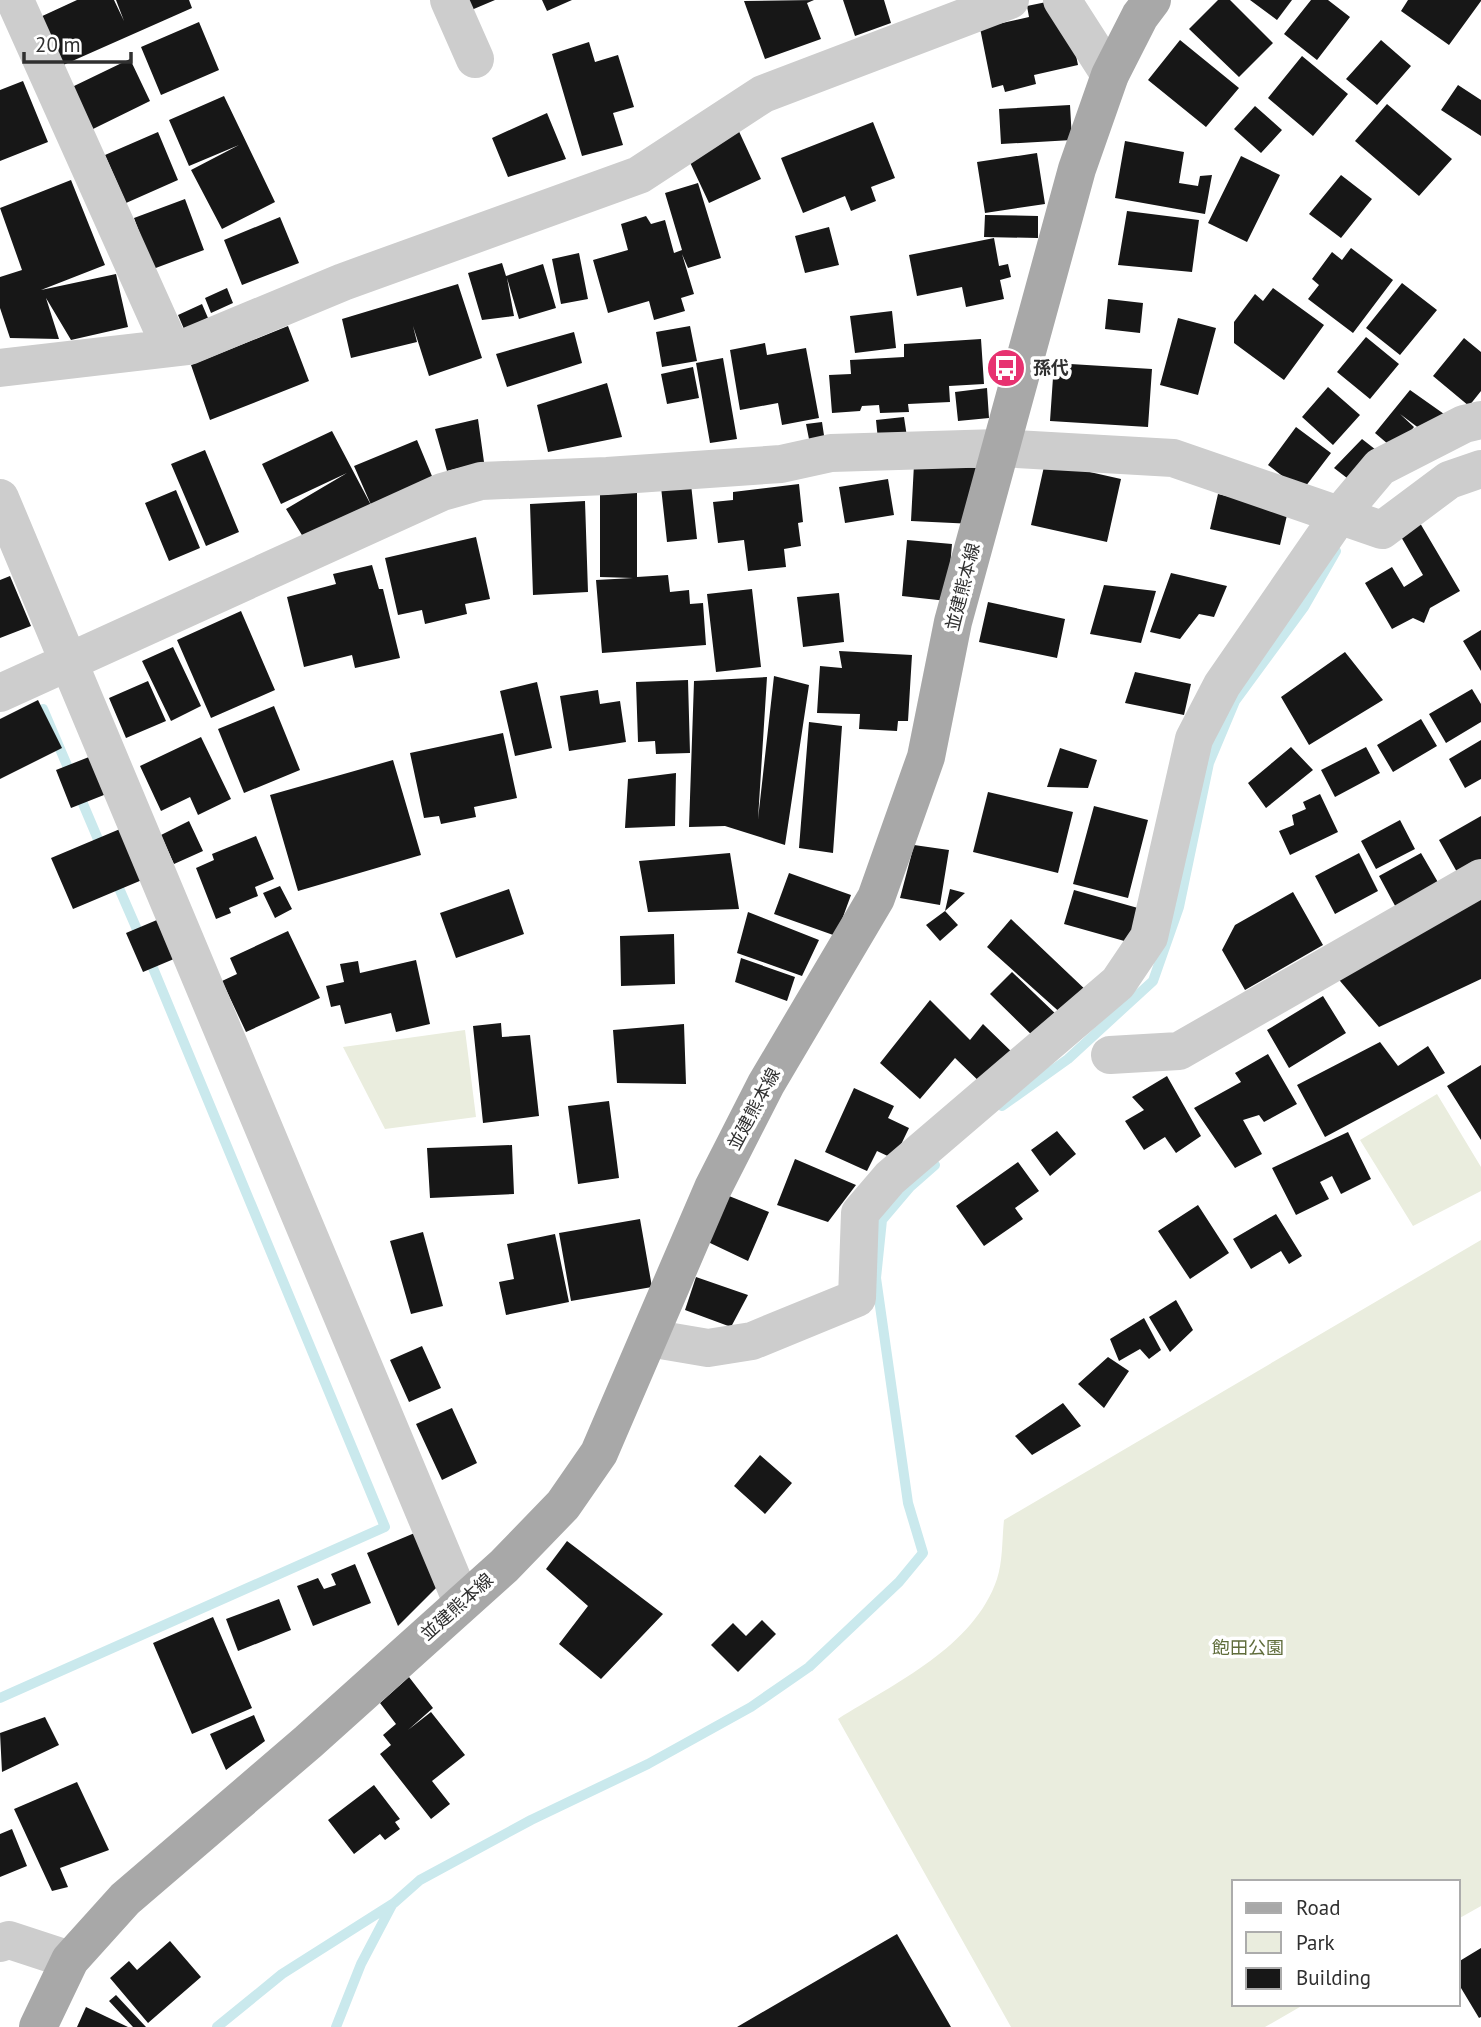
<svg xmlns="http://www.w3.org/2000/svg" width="1481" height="2027" font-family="'PT Sans','Noto Sans JP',sans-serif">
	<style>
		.green { fill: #eaedde }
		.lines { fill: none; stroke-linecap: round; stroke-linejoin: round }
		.stream { stroke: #cae9ed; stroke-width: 10 }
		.building { fill: #171717 }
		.minor { stroke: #cdcdcd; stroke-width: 38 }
		.major { stroke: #a8a8a8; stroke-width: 38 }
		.labels { text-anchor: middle; stroke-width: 7; stroke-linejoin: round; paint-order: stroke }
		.poi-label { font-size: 18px; font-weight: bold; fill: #303030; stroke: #fff; text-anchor: start }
		.street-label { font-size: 18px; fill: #303030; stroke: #fff }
		.park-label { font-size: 18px; fill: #606d3c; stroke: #fff }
	</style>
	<rect width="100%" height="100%" fill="#fff"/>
	<path class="green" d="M465,1030L476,1117L385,1129L343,1047Z
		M1437,1094L1481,1167V1191L1413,1226L1360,1140Z
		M1481,1240V1906L1458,1919V1882H1234V2004H1305L1265,2027H1011L838,1719C895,1683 974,1647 997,1579C1003,1561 1002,1538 1004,1520Z"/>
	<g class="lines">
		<path class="stream" d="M43,709L72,777
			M78,792L103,851
			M115,879L142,941
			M1002,1106L1068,1059L1153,981L1179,907L1209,763L1235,701L1304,607L1336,551
			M0,1698L385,1527L148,956
			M217,2027L282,1974L394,1903L420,1880L531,1820L648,1764L751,1707L809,1667L899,1582L923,1553L908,1503L876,1278L882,1220L910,1187L935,1165
			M336,2027L361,1964L392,1905"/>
	</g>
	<path class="building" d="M77,0H114L124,21L116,0H189L192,8L61,66L38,18Z
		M465,0H495L469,11Z
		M542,0H572L547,11Z
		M814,0L807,3L821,39L765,59L744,1Z
		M843,0H884L891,23L855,36Z
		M1056,0L1067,12L1078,65L1034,75L1036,84L1005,92L1003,85L992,88L980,28L1029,17L1027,6Z
		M1218,0H1230L1273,43L1239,77L1189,29Z
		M1250,0H1292L1277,20Z
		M1311,0H1328L1350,17L1317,60L1284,34Z
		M1408,0H1481V1L1449,45L1401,11Z
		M199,22L219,70L161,95L141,47Z
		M1180,40L1239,88L1206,127L1148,80Z
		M1381,40L1411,66L1377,105L1346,79Z
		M589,42L595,62L618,55L634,107L613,113L623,145L582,156L552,54Z
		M1302,56L1348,94L1313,136L1268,98Z
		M130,59L150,101L93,129L72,87Z
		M23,81L48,142L0,161V90Z
		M1458,85L1481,100V136L1441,110Z
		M224,96L275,202L222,229L191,170L239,145L189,166L169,120Z
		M1387,104L1452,159L1419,196L1355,141Z
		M1070,105L1072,140L1001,144L999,109Z
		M1255,106L1282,130L1261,153L1234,129Z
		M547,113L566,159L508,177L492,138Z
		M873,122L895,178L871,187L876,201L851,211L845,196L803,213L781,158Z
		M736,125L761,179L709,203L687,156Z
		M158,132L178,180L126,203L105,155Z
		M1125,141L1184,152L1179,183L1198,186L1200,176L1212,175L1205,214L1115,198Z
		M1037,153L1045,204L985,213L977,162Z
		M1241,156L1280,175L1247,242L1208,223Z
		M1341,175L1372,199L1341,238L1309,214Z
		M71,180L105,265L41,290L116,274L128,327L71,340L46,298L59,339L10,338L0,308V277L22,270L0,208Z
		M698,183L721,258L688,268L682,254L694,294L681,298L685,311L654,320L649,301L608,313L593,260L628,250L621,224L646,216L651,224L665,220L674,253L682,250L665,193Z
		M185,199L204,250L153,269L134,218Z
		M1127,211L1199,220L1192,272L1118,265Z
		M985,215L1038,216V238L984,237Z
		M280,217L299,263L242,285L224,240Z
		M829,227L839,265L805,273L795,236Z
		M994,238L999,266L1008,264L1011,277L1000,280L1004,299L966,307L962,287L917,296L909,255Z
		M1351,248L1393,280L1353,333L1308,299L1319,285L1312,279L1332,252L1342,260Z
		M579,253L588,299L561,304L552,259Z
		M502,263L506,276L543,264L556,308L519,319L507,278L514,316L482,320L468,273Z
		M1402,283L1437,310L1400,355L1366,328Z
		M458,284L482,358L429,376L413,326L417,342L351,358L342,319Z
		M227,288L233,303L211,313L205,298Z
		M1273,288L1324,325L1284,380L1234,343V322L1255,294L1263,301Z
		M1108,299L1143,303L1140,333L1105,329Z
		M202,304L208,318L184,329L178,315Z
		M892,311L896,348L855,353L850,316Z
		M1178,318L1216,328L1198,395L1160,385Z
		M288,326L309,381L210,420L191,365Z
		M690,326L697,361L662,367L656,332Z
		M574,332L582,363L507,387L496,354Z
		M1366,337L1399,364L1370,399L1337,372Z
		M1464,338L1481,352V391L1469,406L1433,376Z
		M981,339L984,384L949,386L950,402L908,404L909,412L880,413L879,405L862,406L860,411L832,413L829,375L851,374L850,360L904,357V344Z
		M765,343L767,355L806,348L819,418L782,425L778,403L740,410L730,350Z
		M723,358L737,439L710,443L696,363Z
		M1054,363L1152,369L1148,427L1050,421Z
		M693,367L699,398L667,404L661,374Z
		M607,383L622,437L548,452L537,405Z
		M1328,387L1360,415L1333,445L1302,417Z
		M987,388L989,418L958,421L955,392Z
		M1410,390L1444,414L1428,435L1400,414L1414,427L1395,450L1375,433Z
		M904,417L907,437L878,440L876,420Z
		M478,419L484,462L447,471L435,429Z
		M822,422L825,442L810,444L806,424Z
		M1296,427L1331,453L1302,491L1268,465Z
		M332,431L372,507L308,545L286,509L347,473L281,504L262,464Z
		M1362,439L1385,457L1360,488L1334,468Z
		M417,440L434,481L372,507L354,466Z
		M205,450L239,532L206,546L171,464Z
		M1045,462L1121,479L1107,542L1031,525Z
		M914,464L978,468L974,524L911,521Z
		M888,479L894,515L845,523L839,487Z
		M691,484L697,539L667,542L661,487Z
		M799,484L803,522L798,523L801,546L784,549L786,567L748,571L744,540L718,543L713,502L733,500V492Z
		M637,488V577L668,575L670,592L689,590L690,604L703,603L706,645L602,653L596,580L633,578L600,577V489Z
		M176,490L200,548L169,561L145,503Z
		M1218,494L1288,511L1280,545L1210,529Z
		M585,501L588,592L533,595L530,504Z
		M1420,523L1460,591L1430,608L1424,623L1413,618L1392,629L1365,583L1392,567L1404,587L1423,575L1400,535Z
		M476,537L490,599L465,604L467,614L425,624L422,610L398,615L385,558Z
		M907,540L952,544L947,601L902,596Z
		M372,565L379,589H383L400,658L355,668L352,655L304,667L287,597L336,584L333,574Z
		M1171,573L1227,586L1214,617L1199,614L1180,639L1150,632Z
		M10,576L31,626L0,638V580Z
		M1104,585L1156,591L1141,643L1090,634Z
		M752,589L761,667L716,672L707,594Z
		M839,593L844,642L803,647L797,597Z
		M988,602L1065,619L1057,658L979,642Z
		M241,611L275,690L211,718L177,640Z
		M1481,630V671L1463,641Z
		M173,647L201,706L171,721L142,661Z
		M839,651L912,655L908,721H898L897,731L859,729L860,714L817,713L820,666L842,668Z
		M1345,652L1383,700L1309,745L1281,697Z
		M1135,672L1191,684L1184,715L1125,703Z
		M774,676L809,685L785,845L725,826L689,827L694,681L767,677L758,819Z
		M688,680L690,753L656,754L655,741L638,742L636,682Z
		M148,681L166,721L126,738L109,698Z
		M537,682L552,748L515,756L500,691Z
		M1472,689L1481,704V722L1446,743L1429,714Z
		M598,690L600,704L620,701L626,742L569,751L560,696Z
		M38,700L62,748L0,779V719Z
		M274,706L300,770L244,793L218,729Z
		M1421,719L1437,746L1393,772L1377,745Z
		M809,722L842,726L833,853L799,848Z
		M503,733L517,798L474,807L476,817L441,824L439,816L424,818L410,753Z
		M201,737L231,799L198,815L190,797L161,811L140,766Z
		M1481,740V779L1465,788L1449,759Z
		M1291,747L1313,770L1266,808L1248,783Z
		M1366,747L1380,773L1335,797L1321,770Z
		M1060,748L1097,760L1088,788L1047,787Z
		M94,755L109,793L71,808L56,770Z
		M393,760L421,855L298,891L270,795Z
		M676,773L675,826L625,828L628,779Z
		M988,792L1073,812L1058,873L973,852Z
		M1320,794L1338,832L1290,855L1279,831L1294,825L1292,815L1306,809L1303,802Z
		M1094,806L1148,820L1128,898L1073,884Z
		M1481,816V870L1462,881L1439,840Z
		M1400,820L1415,849L1376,869L1361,841Z
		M189,821L203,851L174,864L161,835Z
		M120,829L142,880L73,909L51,858Z
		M256,836L274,879L255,887L258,896L229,908L231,913L216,919L196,868L214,860L212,854Z
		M914,845L949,850L940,905L900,898Z
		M730,853L739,909L648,912L639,861Z
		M1359,853L1378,891L1335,914L1315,876Z
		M1421,853L1443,891L1400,915L1379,876Z
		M789,873L851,895L836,936L774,914Z
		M280,886L292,909L275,918L263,893Z
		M509,889L524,934L456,958L440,913Z
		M950,889L965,893L945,911L958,925L940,941L926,925L945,911Z
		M1074,890L1145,910L1135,944L1064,924Z
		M1481,891V979L1379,1027L1335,975Z
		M1293,892L1323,945L1245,990L1222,950L1235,925Z
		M748,912L819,940L802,976L737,953Z
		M164,917L181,956L143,972L126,933Z
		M1011,919L1090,994L1064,1016L987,947Z
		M288,931L320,998L246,1032L222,981L237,974L230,958Z
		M674,934L675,984L621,986L620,936Z
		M741,958L795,977L787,1001L735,982Z
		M416,960L430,1024L396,1032L391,1013L345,1024L340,1005L331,1007L326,986L344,982L340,964L358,961L360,973Z
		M1012,972L1060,1018L1038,1041L990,994Z
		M1323,996L1346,1033L1289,1068L1267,1030Z
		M930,1000L970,1040L983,1024L1018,1058L984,1086L955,1058L920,1099L880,1063Z
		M501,1023L502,1037L530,1035L539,1116L483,1123L473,1026Z
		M684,1024L686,1084L617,1083L613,1030Z
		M1380,1042L1398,1066L1428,1046L1445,1073L1325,1137L1297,1085Z
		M1268,1054L1297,1104L1264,1122L1259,1115L1243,1120L1262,1154L1235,1168L1194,1108L1241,1082L1235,1073Z
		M1481,1065V1140L1447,1086Z
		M1167,1076L1201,1136L1176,1153L1165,1137L1144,1150L1125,1121L1144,1110L1132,1097Z
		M854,1088L894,1106L888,1118L909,1128L894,1159L877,1151L867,1171L825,1152Z
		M609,1101L619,1178L578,1184L568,1106Z
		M1057,1131L1076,1154L1050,1176L1031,1150Z
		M1348,1132L1371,1179L1341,1194L1332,1176L1320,1182L1329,1199L1296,1215L1272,1168Z
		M512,1145L514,1194L430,1198L427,1148Z
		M795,1159L856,1185L828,1222L777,1205Z
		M1018,1162L1039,1191L1015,1208L1023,1219L984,1246L956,1206Z
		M729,1196L769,1212L748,1261L708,1242Z
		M1198,1205L1229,1253L1190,1279L1158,1231Z
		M1276,1214L1302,1256L1289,1264L1281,1251L1251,1269L1233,1239Z
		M640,1219L652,1287L571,1301L559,1233Z
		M423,1232L443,1306L411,1314L390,1241Z
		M555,1234L569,1302L506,1315L499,1282L514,1279L507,1244Z
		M696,1277L748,1295L731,1327L685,1310Z
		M1176,1300L1193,1330L1170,1352L1149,1317Z
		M1144,1318L1161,1350L1149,1359L1140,1349L1119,1361L1110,1339Z
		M422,1346L441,1388L409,1402L390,1360Z
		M1108,1357L1129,1371L1104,1408L1078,1384Z
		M1063,1403L1081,1426L1032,1455L1015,1436Z
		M452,1408L477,1463L442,1480L416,1424Z
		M760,1455L792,1483L765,1514L734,1486Z
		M417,1532L440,1584L398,1626L367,1553Z
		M567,1541L663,1614L601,1679L559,1644L588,1606L546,1569Z
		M355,1564L371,1603L313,1626L297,1586L318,1578L324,1589L336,1585L331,1574Z
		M279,1599L291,1630L238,1651L226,1619Z
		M213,1617L252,1708L192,1734L153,1643Z
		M762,1620L776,1634L738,1672L711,1645L733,1623L746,1636Z
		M409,1677L433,1708L408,1730L431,1712L465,1755L432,1781L450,1804L431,1819L380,1754L391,1745L383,1735L396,1724L380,1703Z
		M254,1715L265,1741L226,1770L210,1734Z
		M45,1717L59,1745L2,1772L0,1733Z
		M77,1782L109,1850L60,1868L68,1887L52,1891L14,1809Z
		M374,1785L400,1819L395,1822L400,1829L385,1840L380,1834L354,1854L328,1820Z
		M12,1829L27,1866L0,1877V1834Z
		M897,1934L951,2027H737Z
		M170,1941L201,1977L148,2023L110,1978L129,1961L137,1970Z
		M1481,1948V2017L1479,2018L1458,1983V1962Z
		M116,1995L146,2027H133L109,2001Z
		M86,2007L128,2027H77Z"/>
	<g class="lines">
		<path class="minor" d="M449,0L475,59
			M1062,0L1110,75
			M17,5L171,348
			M0,368L189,346L343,282L639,175L763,94L1010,0
			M0,498L462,1602
			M0,693L442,492L481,481L607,476L781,464L831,453L999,448L1173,458L1382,530L1449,480L1481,469
			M1110,1055L1179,1051L1481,878
			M649,1338L708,1348L752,1341L857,1298L860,1213L890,1178L1118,983L1149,937L1194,739L1222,685L1338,517L1380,467L1464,424L1481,420
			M0,1943L9,1940L70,1960"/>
		<path class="major" d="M38,2027L70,1960L125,1899L308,1742L504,1566L563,1505L599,1453L713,1188L766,1084L876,898L926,757L953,622L1077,169L1110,75L1140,16L1152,0"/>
	</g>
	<defs>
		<symbol id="bus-disc" viewBox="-11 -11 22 22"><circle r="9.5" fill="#e73270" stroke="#fff"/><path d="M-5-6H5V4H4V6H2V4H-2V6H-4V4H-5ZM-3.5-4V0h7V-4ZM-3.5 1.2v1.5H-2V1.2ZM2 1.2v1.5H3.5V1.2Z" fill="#fff"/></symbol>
	</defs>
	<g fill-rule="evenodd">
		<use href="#bus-disc" x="984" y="346" width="44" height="44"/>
	</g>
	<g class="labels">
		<g class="poi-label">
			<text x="1033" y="374">孫代</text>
		</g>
		<g class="street-label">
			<text transform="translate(963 587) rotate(-76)" y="6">並建熊本線</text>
			<text transform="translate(754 1109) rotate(-62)" y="6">並建熊本線</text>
			<text transform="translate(457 1607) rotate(-42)" y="6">並建熊本線</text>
		</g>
		<g class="park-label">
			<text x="1248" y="1654">飽田公園</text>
		</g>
	</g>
	<rect x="1232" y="1880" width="228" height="126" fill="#ffffff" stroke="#acacac" stroke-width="2"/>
	<rect x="1246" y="1903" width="35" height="10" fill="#a8a8a8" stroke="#acacac" stroke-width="2"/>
	<text x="1296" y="1915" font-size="21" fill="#303030">Road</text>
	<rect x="1246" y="1932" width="35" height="21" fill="#eaedde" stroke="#acacac" stroke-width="2"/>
	<text x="1296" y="1950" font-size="21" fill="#303030">Park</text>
	<rect x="1246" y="1968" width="35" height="21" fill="#171717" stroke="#acacac" stroke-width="2"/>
	<text x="1296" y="1985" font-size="21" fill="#303030">Building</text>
	<path d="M24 52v10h107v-10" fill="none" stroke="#303030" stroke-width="3.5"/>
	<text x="35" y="52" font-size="21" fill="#303030" stroke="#ffffff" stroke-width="5" paint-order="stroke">20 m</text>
</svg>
